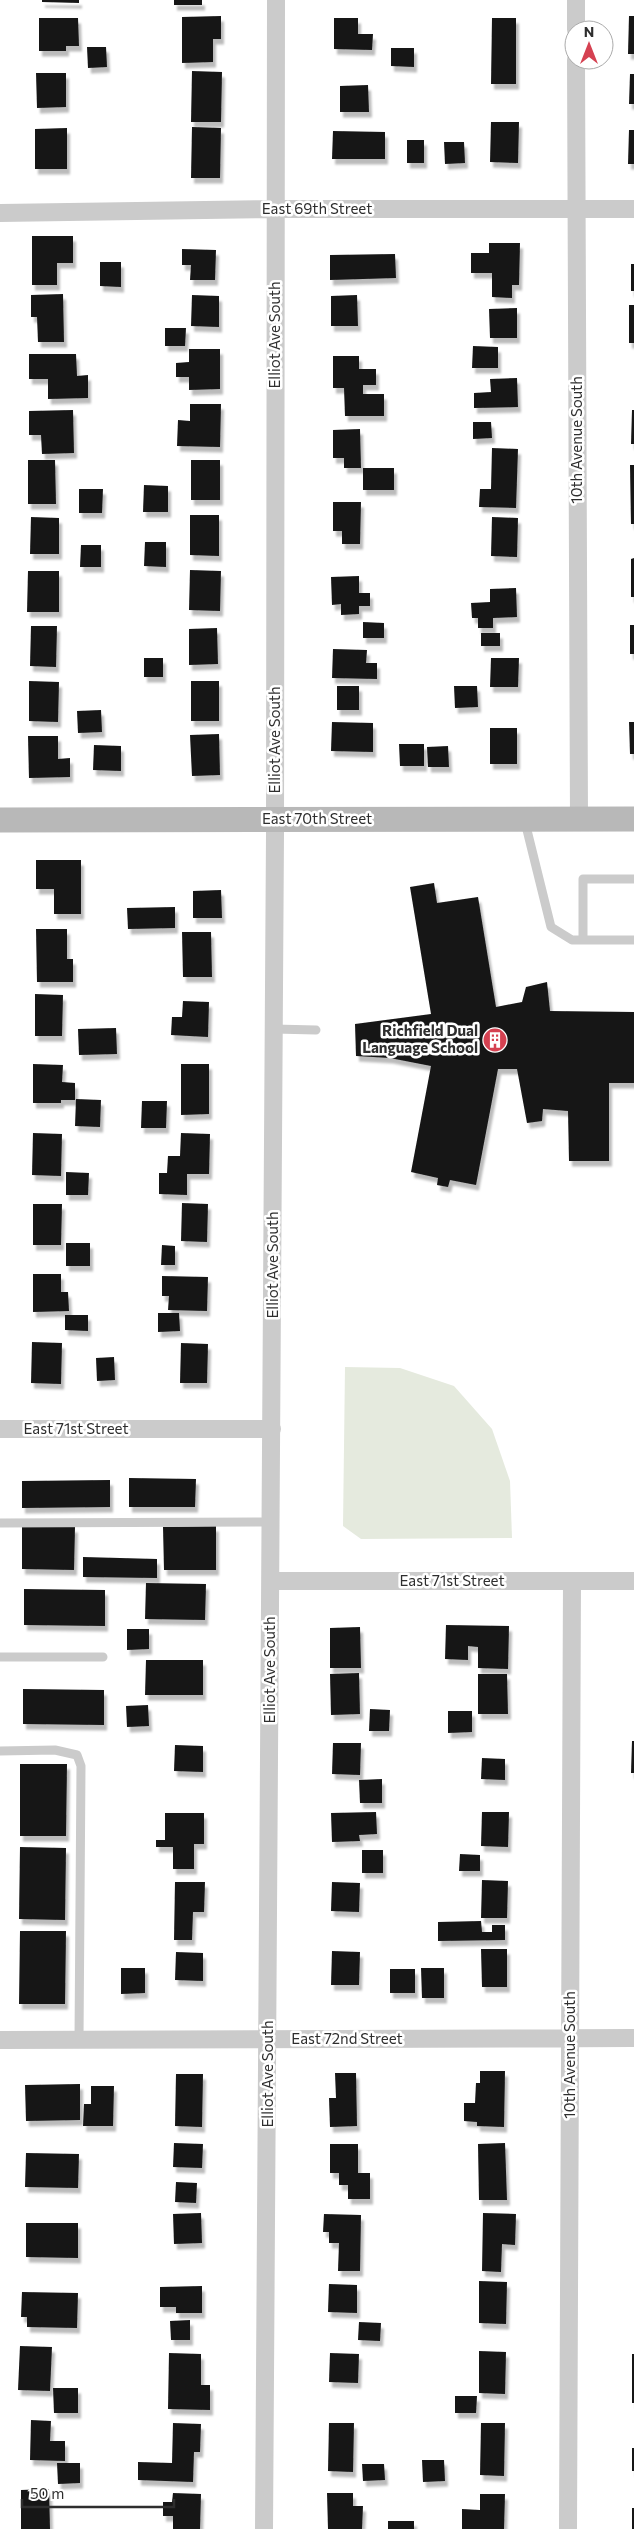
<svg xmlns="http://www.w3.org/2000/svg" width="634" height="2529" font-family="Commissioner,sans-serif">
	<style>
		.green { fill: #e5eade }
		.building { fill: #151515; filter: url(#shadow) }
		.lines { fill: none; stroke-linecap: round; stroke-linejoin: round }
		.lane { stroke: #cbcbcb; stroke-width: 9 }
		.street { stroke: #cbcbcb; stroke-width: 18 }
		.secondary { stroke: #b8b8b8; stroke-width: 25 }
		.labels { text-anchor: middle; stroke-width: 5; stroke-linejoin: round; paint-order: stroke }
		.street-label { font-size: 15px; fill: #2e2e2e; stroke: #fff }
		.poi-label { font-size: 15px; font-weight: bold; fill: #2e2e2e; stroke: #fff; text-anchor: end }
	</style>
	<defs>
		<filter id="shadow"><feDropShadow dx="3" dy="5.5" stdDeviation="1" flood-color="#0004"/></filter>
	</defs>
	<rect width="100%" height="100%" fill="#fff"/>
	<path class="green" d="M345,1367L400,1368L454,1386L492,1429L510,1481L512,1538L361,1539L343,1526Z"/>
	<path class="building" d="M42,0H79V3L42,2Z
		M174,0H202V5H174Z
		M221,16V39H213V62L182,63V17Z
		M629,16H634V54H628Z
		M39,18H78L79,46H66V51H39Z
		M334,18H358V34H373L372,50L334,49Z
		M492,18H516V84H491Z
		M87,47H106L107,67L88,68Z
		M391,48H414V67L391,66Z
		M192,71L222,72L221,122H191Z
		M36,73H66V107L37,108Z
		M630,74H634V104H629Z
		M368,85L369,112H340V86Z
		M491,122H519L518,163L490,162Z
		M192,127L221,128L220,178H191Z
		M67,128V169H35V129Z
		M629,130H634V164H628Z
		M333,131L385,132V159H332Z
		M407,140H424V163H407Z
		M444,142H464L465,163L445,164Z
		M32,236H73V263H57V285H32Z
		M489,243H520L519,285H512V298L492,297V273H471V253H489Z
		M182,249L216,250L215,280H190L191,265H182Z
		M395,254L396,278L330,280V255Z
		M100,262H121V287L100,286Z
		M631,264H634V291H631Z
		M63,294L64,342H38L37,317H31V295Z
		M192,295L219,296V327L191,326Z
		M357,295L358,326H331V296Z
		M629,305H634V343H629Z
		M517,308V338H490L489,309Z
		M165,328H186L185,346H165Z
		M473,346L498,347V368H472Z
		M189,349H220V389L189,390V377H176V363L189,362Z
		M29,354H76L77,376L88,375V398L48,399V379H29Z
		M333,356H359V369H376V385H363V394H384V416H345L344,388H333Z
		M517,378L518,407L474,408V393L491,392L490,379Z
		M190,404H221L220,447L177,446L178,420L190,421Z
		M73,410L74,453L42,454L41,435H29V411Z
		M632,410H634V444H631Z
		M473,422H491L492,438L473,439Z
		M360,429L361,468H344V458H333V430Z
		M492,448L518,449L516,508L479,507L480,489H491Z
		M28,460H55L56,504H28Z
		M191,460H220V500H191Z
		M630,465H634V524H631Z
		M363,468H394V490H363Z
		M144,485L168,486V512H143Z
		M79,489H103L102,513H79Z
		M333,502H361L360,544H342V531H333Z
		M190,515H219V556L190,555Z
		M31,517L59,518V554H30Z
		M492,517L518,518L517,557L491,556Z
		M145,542H166V567L144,566Z
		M81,545H101V567H80Z
		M634,558V597H631V559Z
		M190,570L221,571L220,611L189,610Z
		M28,571H59V612H27Z
		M359,576V593H370V606H359V614L341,615V604L332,605L331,577Z
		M516,588L517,617L493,618V628H478V618H472L471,603L490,602V589Z
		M363,622L384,623V638H363Z
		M630,625H634V654H630Z
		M31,626H57L56,667L30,666Z
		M217,628L218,664L189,665V629Z
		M481,633H500V646H481Z
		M333,649L367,650L366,663H377V679L332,678Z
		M144,658H163V677H144Z
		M491,658H519L518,687H490Z
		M29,681L59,682L58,722L29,721Z
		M191,681H219V721H191Z
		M337,686H359V710H337Z
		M454,686H477L478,707L455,708Z
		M101,710L102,732L78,733L77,711Z
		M332,722L373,723V752L331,751Z
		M629,722H634V754H630Z
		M490,728H517V764H490Z
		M219,734L220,775L192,776L190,735Z
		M28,736H58V759L70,758V777L29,778Z
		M399,744H424V766H400Z
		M94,745L121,746V771L93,770Z
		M448,746L449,767H428L427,747Z
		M36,860H81V914H54V889H36Z
		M434,883L437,903L478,897L496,1007L522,1002L526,987L547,982L550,1011L634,1012V1083H609V1161H569L568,1111L543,1109L542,1121L527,1123L517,1069H498L476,1185L450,1180L448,1187L437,1185L438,1178L411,1172L431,1066L390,1058L356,1056L355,1024L431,1014L410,887Z
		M221,890L222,918H193V891Z
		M175,907V928L128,929L127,908Z
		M36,929H67V959H73V982H37Z
		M182,932H211L212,977H183Z
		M35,994L63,995L62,1036H35Z
		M183,1001L209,1002L208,1037L171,1035L172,1017H182Z
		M116,1028L117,1054L79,1055L78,1029Z
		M33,1064L63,1065L62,1082L75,1083V1100H61V1103H33Z
		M181,1064H209V1114L181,1115Z
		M76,1099L101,1100L100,1127L75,1126Z
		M142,1101H167L166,1128H141Z
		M33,1133L62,1134L61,1176L32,1175Z
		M181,1133L210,1134L209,1174H187V1195L159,1194V1173H167L168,1156H180Z
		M66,1172L89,1173L88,1195H66Z
		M182,1203L208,1204L207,1242L181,1241Z
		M33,1204H62L61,1245H33Z
		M66,1243H90V1266H66Z
		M162,1245L175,1246V1265H161Z
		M33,1274H61V1292H68L69,1311L33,1312Z
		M162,1276L208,1277L207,1311L168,1310L169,1296H162Z
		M158,1313H179L180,1331L158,1332Z
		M65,1315H88V1331L65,1330Z
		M32,1342L62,1343L61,1384L31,1383Z
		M181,1343L208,1344L207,1383H180Z
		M114,1357L115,1380L97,1381L96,1358Z
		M129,1478L196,1479L195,1507H129Z
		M110,1480V1507L22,1508V1481Z
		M216,1526V1570H164L163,1527Z
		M22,1527H75L74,1570L22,1569Z
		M83,1557L157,1559V1578L83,1577Z
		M146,1583L206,1584L205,1620L145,1619Z
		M24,1589L105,1590V1626L24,1625Z
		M446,1625L509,1626L508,1669L478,1668V1647L468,1646V1660L445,1659Z
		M360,1627L361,1668H330V1628Z
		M127,1629H149V1649L127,1650Z
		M146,1660H203V1695H145Z
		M359,1673L360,1714L331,1715L330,1674Z
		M478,1674H507L508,1714H478Z
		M23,1689L104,1690V1725L23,1724Z
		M148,1705L149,1726L127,1727L126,1706Z
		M370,1709L390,1710L389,1731H369Z
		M448,1711H472V1732L448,1733Z
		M632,1741H634V1773H631Z
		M333,1743H361L360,1775L332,1774Z
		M175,1745L203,1746V1772L174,1771Z
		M482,1758L505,1759V1780L481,1779Z
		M20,1764H67L66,1836H20Z
		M382,1779V1803H360L359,1780Z
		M376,1812L377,1834L359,1835L360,1841L332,1842L331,1813Z
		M482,1812H509L508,1847L481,1846Z
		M165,1813H204V1844H194V1869H173V1847H156V1840H165Z
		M20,1847L66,1848L65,1920L19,1919Z
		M362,1850H383V1873H362Z
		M460,1854L480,1855V1871H459Z
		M482,1880L508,1881L507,1918H481Z
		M175,1882H205L204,1912H193L192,1940H174Z
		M332,1882L360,1883L359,1912L331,1911Z
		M481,1921L482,1932H492V1925H505V1940L438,1941V1922Z
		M20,1931H66L65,2004H19Z
		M481,1949H507V1987H482Z
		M332,1951L360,1952L359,1985H331Z
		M176,1952L203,1953V1981L175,1980Z
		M121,1968H145V1993L121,1994Z
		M421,1968H444V1998H422Z
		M390,1969H415V1993H390Z
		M480,2071H505L504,2127L477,2126V2122L464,2121V2103H475L476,2083H480Z
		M335,2073H356L357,2126L330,2127L329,2098H336Z
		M176,2074H203L202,2127L175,2126Z
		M80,2084V2120L26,2121L25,2085Z
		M91,2086H114L113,2126H83L84,2104H91Z
		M174,2143L203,2144L202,2168L173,2167Z
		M505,2143L507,2200H479L478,2144Z
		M330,2144H358V2173H370V2199H348V2185H339V2173H330Z
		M26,2153L79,2154L78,2188L25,2187Z
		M176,2182L197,2183L196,2203L175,2202Z
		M201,2213L202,2243L174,2244L173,2214Z
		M483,2213L516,2214L515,2245L502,2244L501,2272L482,2271Z
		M324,2214L361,2215L360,2271H338L339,2243H329V2232H323Z
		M26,2223H78V2258L26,2257Z
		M479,2281L507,2282L506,2324L479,2323Z
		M329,2284L357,2285V2313L328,2312Z
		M202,2286V2313H176V2307H160V2287Z
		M22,2292L78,2293L77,2328L27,2327V2317H21Z
		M190,2320V2340H171L170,2321Z
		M359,2322L381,2323L380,2341L358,2340Z
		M20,2346L52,2347L50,2391L18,2390Z
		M479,2351L506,2352L505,2394L479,2393Z
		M169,2353L201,2354V2385H210V2410L168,2409Z
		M330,2353L359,2354L358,2383L329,2382Z
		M632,2354H634V2403H632Z
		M53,2388H78V2413H54Z
		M455,2396H477L476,2413H455Z
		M31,2420L51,2421L50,2441H65V2461L30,2460Z
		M173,2423L201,2424L200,2452H194L193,2482L138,2480V2462L172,2463Z
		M329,2423H354L353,2472L328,2471Z
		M481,2423H505L504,2476L480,2475Z
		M632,2448H634V2471H632Z
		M422,2460H444L445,2481L423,2482Z
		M57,2463H80V2483L58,2484Z
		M362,2464H384L385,2480L363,2481Z
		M49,2489L50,2529H21V2490Z
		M173,2493L201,2494L200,2529H173V2516H163V2502H172Z
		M327,2493H353V2506H363L362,2529H328Z
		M480,2494H505L504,2529H462V2509L480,2510Z
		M632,2508H634V2529H632Z
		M388,2521H414V2529H388Z"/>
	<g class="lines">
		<path class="lane" d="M525,822L551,927L572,940H634
			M583,940V879H634
			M274,1029L316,1030
			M0,1523L272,1522
			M0,1657H103
			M0,1751L55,1750L77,1755L81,1766L79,2040"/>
		<path class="street" d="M576,0V30
			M576,60L579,819
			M0,213L275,209H634
			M0,1429H272
			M271,1581H634
			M0,2040L634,2038
			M264,2529L275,834L276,0
			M568,2529L572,1581"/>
		<path class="secondary" d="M0,820L634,819"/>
	</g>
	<defs>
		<symbol id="building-disc" viewBox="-11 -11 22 22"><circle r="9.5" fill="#d54151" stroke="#fff"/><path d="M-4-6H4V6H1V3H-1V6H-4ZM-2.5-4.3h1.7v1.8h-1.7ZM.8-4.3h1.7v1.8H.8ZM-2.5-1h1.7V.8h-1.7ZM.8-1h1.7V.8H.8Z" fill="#fff"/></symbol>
	</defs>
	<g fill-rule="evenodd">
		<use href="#building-disc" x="481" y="1026" width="28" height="28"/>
	</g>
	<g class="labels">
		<g class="street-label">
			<text x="317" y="214">East 69th Street</text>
			<text transform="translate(275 335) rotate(-90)" y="5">Elliot Ave South</text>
			<text transform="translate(577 440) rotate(-90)" y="5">10th Avenue South</text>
			<text transform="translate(275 740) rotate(-90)" y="5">Elliot Ave South</text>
			<text x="317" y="824">East 70th Street</text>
			<text transform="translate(273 1265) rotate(-90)" y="5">Elliot Ave South</text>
			<text x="76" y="1434">East 71st Street</text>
			<text x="452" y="1586">East 71st Street</text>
			<text transform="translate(270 1670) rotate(-90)" y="5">Elliot Ave South</text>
			<text x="347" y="2044">East 72nd Street</text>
			<text transform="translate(570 2055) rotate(-90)" y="5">10th Avenue South</text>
			<text transform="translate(268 2074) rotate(-90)" y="5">Elliot Ave South</text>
		</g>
		<g class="poi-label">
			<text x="478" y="1036">Richfield Dual<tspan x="478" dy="17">Language School</tspan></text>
		</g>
	</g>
	<g transform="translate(589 45)"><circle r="24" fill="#ffffff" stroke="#ababab"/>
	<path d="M0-4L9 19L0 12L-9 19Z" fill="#d54151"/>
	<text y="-8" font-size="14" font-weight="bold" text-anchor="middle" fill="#2e2e2e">N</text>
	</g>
	<path d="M22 2499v8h152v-8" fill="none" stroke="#2e2e2e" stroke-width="2.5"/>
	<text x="30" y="2499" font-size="15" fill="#2e2e2e" stroke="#ffffff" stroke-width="4" paint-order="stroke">50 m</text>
</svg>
